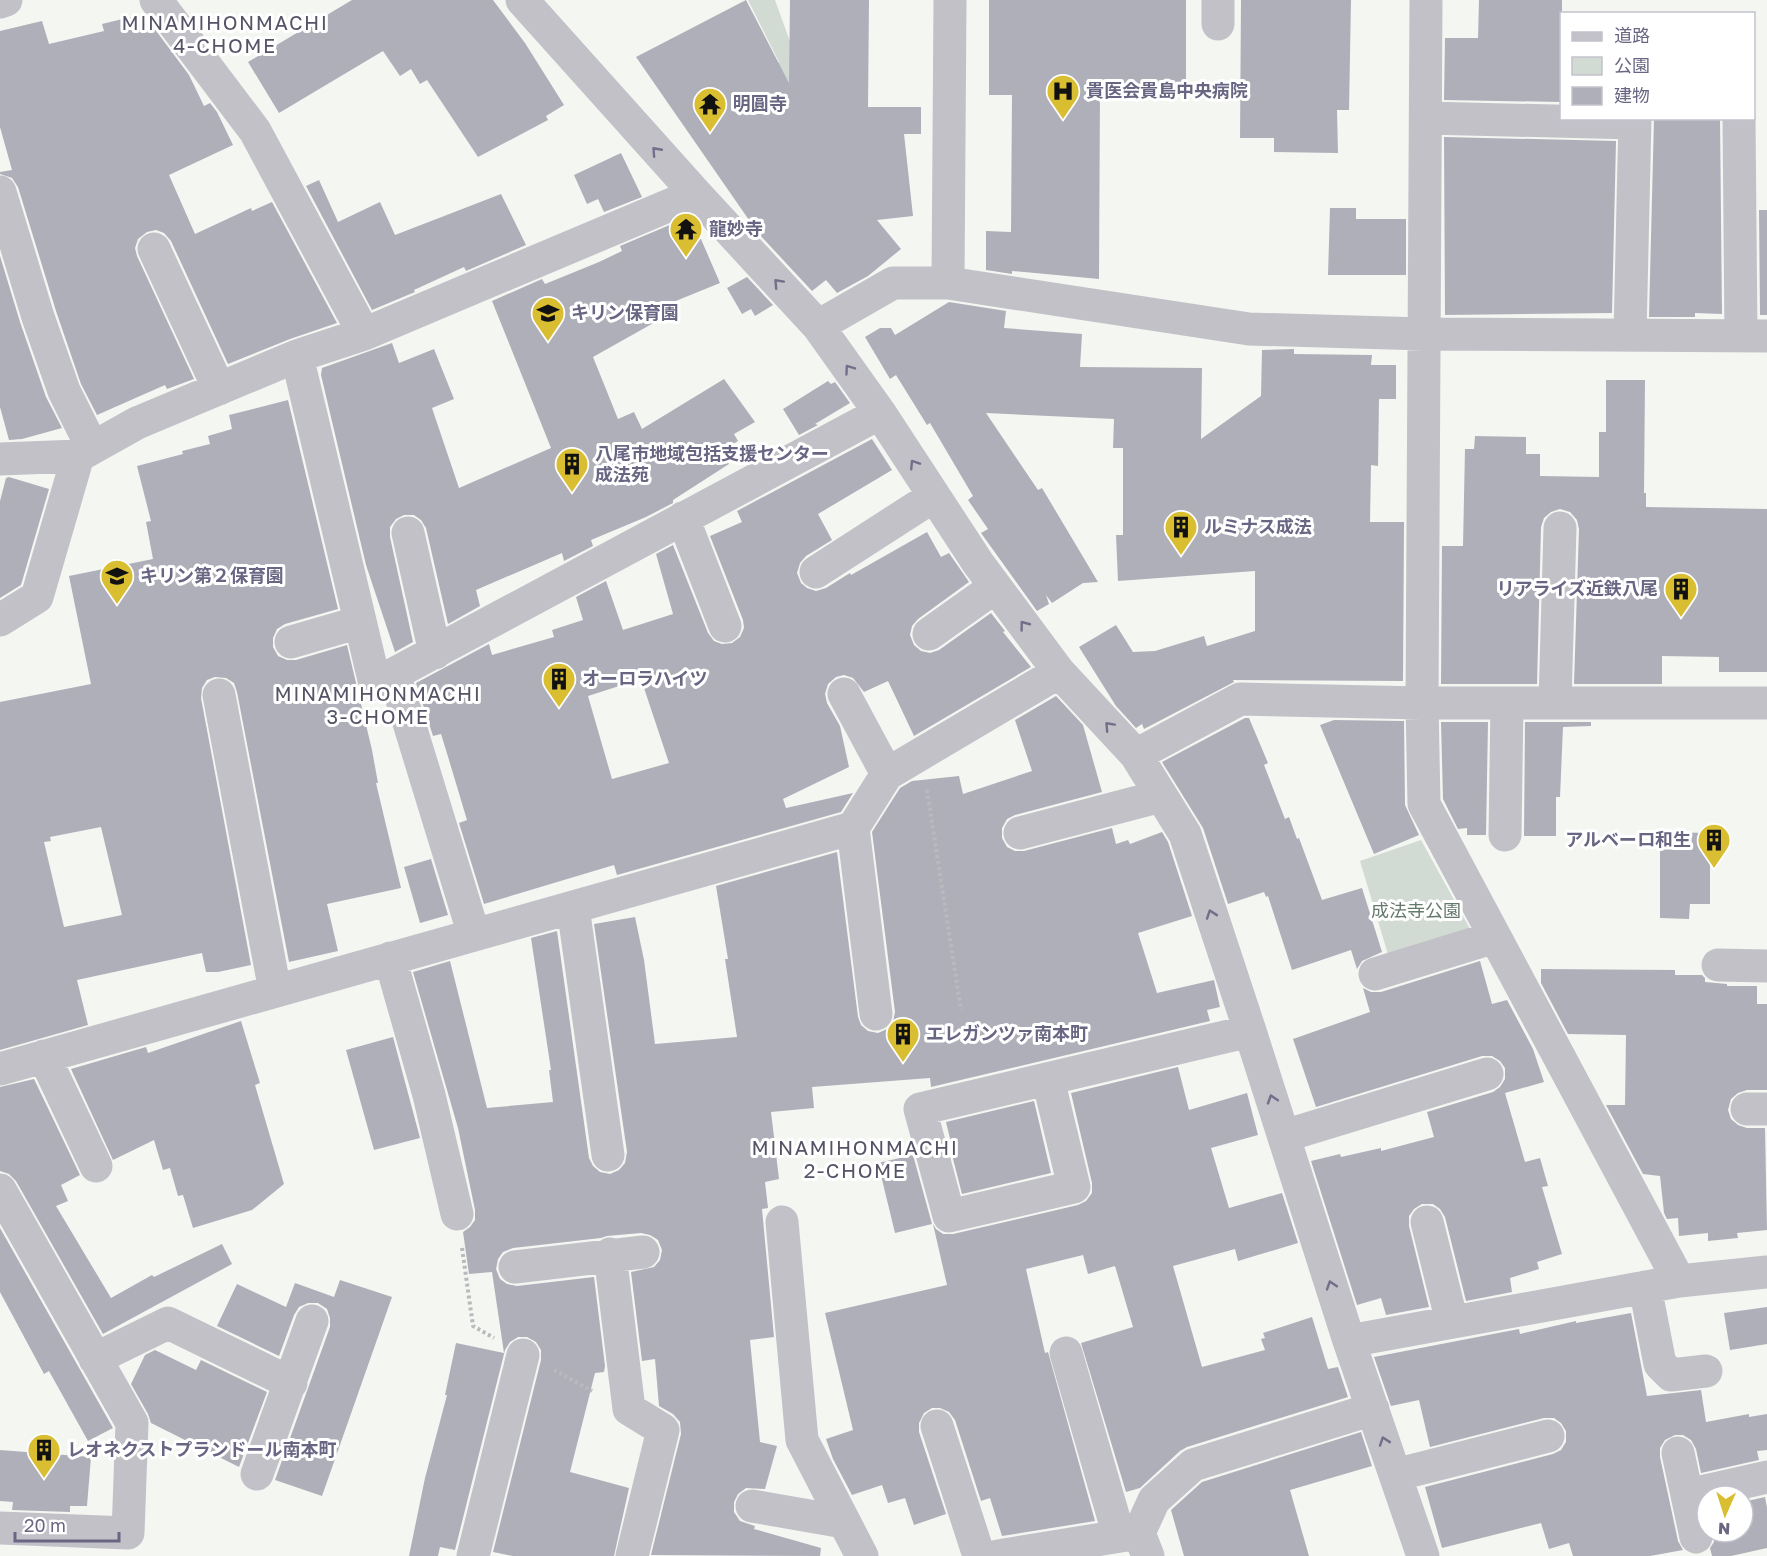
<svg xmlns="http://www.w3.org/2000/svg" width="1767" height="1556" font-family="'Golos Text','Noto Sans JP',sans-serif">
	<style>
		.green { fill: #d2dad4 }
		.building { fill: #afafba; fill-rule: evenodd }
		.lines { fill: none; stroke-linecap: round; stroke-linejoin: round }
		.path { stroke: #b9b9be; stroke-width: 4; stroke-dasharray: 3 3; stroke-linecap: butt }
		.minor { stroke: #c2c1c8; stroke-width: 33 }
		.oneway { stroke: #716f89 }
		.labels { text-anchor: middle; stroke-width: 6; stroke-linejoin: round; paint-order: stroke }
		.poi-label { font-size: 18px; font-weight: bold; fill: #686682; stroke: #fff; text-anchor: start }
		.park-label { font-size: 18px; fill: #65796d; stroke: #fff }
		.neighbourhood-label { font-size: 20px; letter-spacing: 1.5px; fill: #555467; stroke: #fff }
	</style>
	<rect width="100%" height="100%" fill="#f4f6f2"/>
	<path class="green" d="M748,0H775L815,111L764,70L779,62Z
		M1421,840L1474,936L1390,961L1360,861Z"/>
	<path class="building" d="M352,0H493L525,43L564,105L546,116L548,120L478,157L427,80L420,84L411,69L400,76L383,51L279,113L248,62Z
		M746,0L789,83L790,0H869L868,107H921V134H904L913,216L877,220L901,249L868,276L837,293L826,280L812,291L758,233L636,57Z
		M989,0H1186V88L1100,89L1099,279L1012,271V274L986,270V231L1011,232L1012,95H989Z
		M1241,0H1351L1349,110H1337L1338,153L1274,152V138H1240Z
		M1479,0H1562V102L1444,100L1445,38H1478Z
		M143,14L149,31L154,28L189,75L204,106L210,103L217,112L233,145L169,175L195,234L251,208L252,211L272,202L337,323L290,339L228,364L171,241L164,233L156,230L147,232L138,239L135,248L137,256L194,379L167,389L165,385L97,415L81,384L56,311L18,187L12,178L0,174V172L12,170L0,127V31L42,21L49,44L104,31L102,24Z
		M1654,118H1720L1722,314L1695,313V317H1649Z
		M1444,137L1616,141L1612,313L1445,315Z
		M621,153L642,197L604,212L598,199L587,204L574,175Z
		M319,180L338,222L380,202L395,235L501,194L526,245L466,271L464,267L414,290L415,292L372,310L306,186Z
		M1330,208H1356V219H1406V275H1328Z
		M1759,210H1767V315H1760Z
		M691,216L720,283L661,307L666,316L593,357L618,419L634,412L642,429L724,379L755,422L734,434L738,441L721,451L729,464L673,500V503L646,517L591,540L593,546L564,561L562,553L476,590L480,606L448,624L426,528L421,520L414,515H404L396,519L390,527V537L413,642L395,652L366,565L321,375L322,368L392,343L399,363L434,349L454,399L432,408L459,488L551,448L492,301L542,279L545,284L599,262L622,251L620,246Z
		M0,256L20,322L46,397L62,428L22,439L9,440L0,407Z
		M747,277L773,305L755,316L751,309L742,314L727,288Z
		M949,302L1006,311L1004,328L1082,334L1080,367L1202,368L1201,439L1261,396L1262,350L1294,349V354L1372,355L1371,365H1396V399H1379L1378,466L1371,465L1370,522H1404L1403,681L1233,680L1234,682L1144,729L1142,724L1136,728L1116,706L1079,647L1116,625L1133,652L1155,651L1204,636L1207,646L1255,631V571L1118,581L1116,535H1123V448H1113L1114,419L986,413L1038,490L1042,488L1098,582L1083,583L1052,603L1046,595L1049,604L1037,611L981,533L988,529L968,500L973,496L930,423L927,425L896,375L890,379L865,337L880,328H891L895,335Z
		M1606,380H1645L1644,493H1646V507L1767,509V672H1719V657L1662,656V684H1574L1579,529L1577,520L1570,512L1560,509L1551,512L1544,518L1541,527L1537,684H1441L1442,546H1463L1465,449H1474L1475,436L1526,437V454H1540V476L1599,477V432H1606Z
		M828,381L831,384L835,382L850,403L815,424L818,425L799,435L783,409Z
		M288,400L338,609L285,624L277,629L273,638V647L278,656L287,660H296L347,645L372,750L378,783H376L401,888L327,904L338,951L289,962L237,692L234,683L226,678L215,677L207,680L202,688L201,698L251,965L218,972H206L202,953L77,980L88,1025L0,1050V702L91,684L69,576L153,559L146,522L151,521L137,466L183,454L182,451L210,444L208,436L232,429L229,415ZM101,827L122,915L64,927L44,842L51,841L50,837Z
		M872,439L892,470L818,514L832,540L806,556L800,563L797,573L801,583L807,588L816,591L826,588L850,573L851,575L927,532L941,557L949,553L969,582L918,619L912,626L910,635L914,645L921,651L930,653L939,650L991,613L1005,631L1003,632L1031,667L914,736L888,681L864,692L853,678L844,675L836,677L828,684L825,694L827,703L840,726L849,767L783,799L786,808L853,793L841,812L617,875L614,865L484,904L459,823L467,820L449,760L441,734L433,736L416,683L489,644L492,655L554,637L552,630L583,620L576,597L606,581L623,630L673,614L656,554L673,545L708,633L714,641L722,644L732,643L740,637L744,628L743,620L710,536L742,522L737,511ZM641,679L669,763L612,779L588,696Z
		M9,477L49,489L21,585L0,598V501L6,478Z
		M1056,696L1083,725L1102,792L1015,815L1007,819L1002,828V838L1007,847L1015,851H1024L1112,828L1116,844L1128,840L1130,844L1162,832L1168,842L1192,916L1138,933L1157,993L1214,980L1220,1007L1207,1010L1210,1021L931,1087L930,1078L812,1087L814,1108L771,1112L779,1179L765,1182L768,1208L762,1209L774,1337L750,1340L760,1442L777,1446L765,1489L746,1488L738,1494L734,1502V1512L740,1521L755,1526L754,1529L821,1548L820,1556L651,1555L681,1434L680,1422L673,1414L659,1406L655,1359L642,1361L631,1272L654,1267L660,1260L662,1250L658,1240L650,1235L641,1233L607,1236L601,1238L513,1248L503,1252L498,1259L496,1269L500,1279L507,1284L517,1286L594,1277L605,1366L604,1372L595,1373L570,1472L629,1488L614,1556H513L493,1552L541,1360V1350L536,1342L527,1337H518L510,1342L505,1350L455,1550L440,1547L438,1556H409L425,1478L447,1395H445L456,1343L504,1353L492,1272L469,1274L463,1232L470,1227L475,1220V1210L458,1128L413,972L450,961L487,1108L553,1102L549,1070H551L531,938L557,931L589,1158L593,1166L600,1172L610,1174L619,1170L625,1163L627,1152L594,924L635,917L644,960L655,1044L737,1037L725,959H728L716,886L837,852L858,1017L861,1025L868,1031L878,1033L887,1029L893,1022L895,1012L872,832L900,788L912,781L959,776L963,794L1032,771L1015,720Z
		M1245,718H1249L1268,763L1264,765L1285,819L1289,817L1297,839L1299,838L1322,900L1362,888L1382,952L1362,961L1357,969L1351,950L1292,970L1268,896L1266,897L1264,892L1228,904L1203,828L1162,762Z
		M1334,720L1404,721L1405,805L1419,835L1374,854L1320,725Z
		M1441,722H1488L1486,835H1467V828L1458,829L1443,799Z
		M1525,722H1591V726L1563,727L1560,797H1556V836H1524Z
		M1660,832L1710,833V904H1690L1689,919L1660,918Z
		M431,859L448,915L420,923L404,867Z
		M1480,961L1492,1004L1507,1000L1533,1049L1544,1082L1505,1093L1525,1162L1540,1158L1548,1186L1542,1187L1562,1254L1537,1262L1539,1269L1510,1278L1512,1292L1466,1301L1445,1217L1440,1209L1433,1204H1422L1414,1209L1409,1216V1226L1429,1307L1386,1315L1381,1298L1357,1305L1311,1161L1340,1154L1341,1157L1381,1148V1151L1434,1137L1427,1112L1493,1092L1500,1087L1505,1079V1068L1500,1061L1492,1056H1482L1316,1107L1293,1039L1370,1012L1363,988L1371,992H1381Z
		M1541,969L1675,970V975H1702L1705,978V982L1727,984V986H1757V1004H1767V1090H1747L1738,1093L1731,1099L1728,1110L1731,1119L1738,1125L1747,1128H1765L1767,1230L1737,1233L1738,1238L1708,1241V1233L1679,1236L1678,1218L1667,1219L1664,1213L1660,1176L1643,1174L1606,1105H1625L1626,1035L1568,1034L1541,983Z
		M241,1021L260,1083L255,1085L284,1184L252,1210L193,1228L183,1195L178,1196L170,1168L163,1170L154,1140L113,1160L71,1069L146,1047L148,1053Z
		M393,1037L420,1138L374,1150L346,1050Z
		M1178,1067L1189,1110L1247,1093L1258,1135L1211,1148L1229,1208L1282,1193L1298,1243L1238,1261L1235,1249L1173,1266L1202,1367L1265,1350L1261,1339L1265,1338L1263,1333L1312,1317L1328,1369L1338,1367L1348,1397L1187,1447L1180,1451L1140,1488L1126,1492L1081,1343L1133,1327L1115,1266L1088,1274L1083,1255L1026,1269L1045,1353L1048,1352L1095,1521L1002,1536L990,1498L981,1501L955,1420L949,1412L940,1408H932L924,1413L919,1423V1432L946,1514L914,1525L905,1498L888,1503L882,1485L852,1495L833,1459L826,1439L853,1430L825,1313L947,1285L933,1224L936,1229L943,1234H953L1078,1205L1086,1201L1092,1193V1183L1071,1093Z
		M34,1079L80,1175L61,1185L68,1201L56,1206L111,1298L152,1275L154,1277L222,1244L232,1264L103,1334L16,1181L9,1174L0,1171V1087Z
		M1034,1101L1051,1173L962,1194L950,1147H952L946,1122Z
		M913,1155L932,1224L895,1233L878,1163Z
		M0,1228L113,1428L88,1441L49,1371L44,1374L0,1292Z
		M340,1280L392,1297L322,1496L275,1480L330,1327V1318L327,1309L318,1303H308L299,1307L294,1315L279,1356L217,1326L237,1284L286,1307L295,1283L334,1297Z
		M1767,1307V1344L1730,1350L1724,1313Z
		M1631,1313L1647,1396L1701,1390L1706,1422L1749,1414V1417L1767,1414V1450L1757,1451L1759,1460L1701,1473L1696,1449L1691,1440L1683,1435H1675L1665,1440L1660,1448V1457L1678,1541L1683,1550L1650,1556H1573L1569,1543L1549,1549L1541,1523L1442,1548L1425,1487L1553,1454L1561,1450L1566,1442V1431L1561,1423L1554,1418H1544L1430,1447L1419,1400L1391,1406L1374,1357L1519,1329L1520,1334L1576,1321V1323Z
		M155,1350L196,1370L201,1360L267,1392L239,1467L151,1423L148,1414L131,1384L145,1355Z
		M1361,1432L1372,1466L1290,1490L1309,1556H1184L1171,1510L1202,1482Z
		M0,1450L91,1457L87,1506H70V1512L12,1510L13,1502L0,1501Z
		M1765,1497L1767,1508V1548L1731,1556H1712L1710,1548L1714,1542V1532H1743V1502Z"/>
	<g class="lines">
		<path class="path" d="M927,790L961,1010
			M462,1248L473,1326L494,1338
			M554,1370L592,1391"/>
		<path class="minor" d="M156,0L255,131L364,334
			M522,0L696,194L818,326L880,413L978,563L1059,672L1136,755L1185,834L1250,1031L1349,1341L1423,1556
			M1218,0V24
			M1426,0L1422,703L1424,804L1679,1281
			M0,2L6,0
			M1426,118L1635,123
			M1739,118L1741,336
			M0,192L38,317L64,391L92,447
			M696,194L364,334L297,356L375,684L880,413
			M154,249L219,389
			M948,283L950,0
			M818,326L893,283H948L1249,329L1424,334L1767,336
			M1630,335L1635,118
			M0,459L78,456
			M683,518L725,626
			M408,533L435,653
			M816,572L934,496
			M0,620L37,597L78,456L137,423L297,356
			M929,634L995,587
			M291,642L360,622
			M394,674L474,935
			M844,694L887,774
			M219,695L275,991
			M1555,703L1560,528
			M1136,755L1240,699L1422,703H1767
			M853,828L876,1014
			M1020,833L1161,796
			M1505,835L1507,703
			M573,907L608,1155
			M390,958L429,1095L457,1214
			M1718,965L1767,966
			M1375,974L1495,937
			M44,1056L96,1166
			M0,1069L853,828L887,774L1059,672
			M1048,1079L1074,1187L949,1216L920,1109L1250,1031
			M1747,1109H1767
			M1284,1136L1487,1074
			M0,1190L132,1423L128,1533L0,1528
			M782,1222L802,1440L862,1556
			M1427,1222L1452,1322
			M610,1254L629,1409L663,1430L632,1556
			M515,1267L643,1252
			M1645,1287L1660,1364L1671,1375L1706,1371
			M1349,1341L1679,1281L1767,1272
			M1066,1353L1119,1536
			M95,1359L168,1323L291,1383
			M937,1426L979,1556
			M1678,1453L1696,1537
			M257,1474L312,1321
			M1395,1475L1548,1436
			M1687,1495L1767,1477
			M752,1506L844,1522
			M1139,1533L1154,1500L1193,1465L1373,1409
			M473,1556L523,1355
			M998,1556L1139,1533L1148,1556"/>
	</g>
	<defs><path id="oneway-chevron" d="M-2-3.5L2.5 0L-2 3.5" fill="none" stroke-width="1.6" stroke-linecap="round" stroke-linejoin="round" transform="scale(1.5)"/></defs>
	<g class="oneway">
		<use href="#oneway-chevron" transform="translate(656 151) rotate(-132)"/>
		<use href="#oneway-chevron" transform="translate(778 283) rotate(-133)"/>
		<use href="#oneway-chevron" transform="translate(849 369) rotate(-125)"/>
		<use href="#oneway-chevron" transform="translate(914 464) rotate(-123)"/>
		<use href="#oneway-chevron" transform="translate(1024 625) rotate(-127)"/>
		<use href="#oneway-chevron" transform="translate(1109 726) rotate(-133)"/>
		<use href="#oneway-chevron" transform="translate(1211 914) rotate(-109)"/>
		<use href="#oneway-chevron" transform="translate(1272 1099) rotate(-108)"/>
		<use href="#oneway-chevron" transform="translate(1331 1285) rotate(-108)"/>
		<use href="#oneway-chevron" transform="translate(1384 1441) rotate(-109)"/>
	</g>
	<defs>
		<symbol id="hospital-pin" viewBox="-11 -11 22 30"><path d="M0 17L-7.5 6A9.5 9.5 0 1 1 7.5 6Z" fill="#d8be30" stroke="#fff"/><path d="M-5-5h3v3.5h4V-5h3V5h-3V1.5h-4V5h-3Z" fill="#111"/></symbol>
		<symbol id="temple-pin" viewBox="-11 -11 22 30"><path d="M0 17L-7.5 6A9.5 9.5 0 1 1 7.5 6Z" fill="#d8be30" stroke="#fff"/><path d="M0-6L5-2H3V0L6.5 2.5H4V6H1.5V3h-3V6H-4V2.5H-6.5L-3 0V-2H-5Z" fill="#111"/></symbol>
		<symbol id="school-pin" viewBox="-11 -11 22 30"><path d="M0 17L-7.5 6A9.5 9.5 0 1 1 7.5 6Z" fill="#d8be30" stroke="#fff"/><path d="M0-5L7-2L0 1L-7-2ZM-4 1L0 2.5L4 1V4Q0 6-4 4Z" fill="#111"/></symbol>
		<symbol id="building-pin" viewBox="-11 -11 22 30"><path d="M0 17L-7.5 6A9.5 9.5 0 1 1 7.5 6Z" fill="#d8be30" stroke="#fff"/><path d="M-4-6H4V6H1V3H-1V6H-4ZM-2.5-4.3h1.7v1.8h-1.7ZM.8-4.3h1.7v1.8H.8ZM-2.5-1h1.7V.8h-1.7ZM.8-1h1.7V.8H.8Z" fill="#111"/></symbol>
	</defs>
	<g fill-rule="evenodd">
		<use href="#hospital-pin" x="1044" y="72" width="38" height="52"/>
		<use href="#temple-pin" x="691" y="85" width="38" height="52"/>
		<use href="#temple-pin" x="667" y="210" width="38" height="52"/>
		<use href="#school-pin" x="529" y="294" width="38" height="52"/>
		<use href="#building-pin" x="553" y="445" width="38" height="52"/>
		<use href="#building-pin" x="1162" y="508" width="38" height="52"/>
		<use href="#school-pin" x="98" y="557" width="38" height="52"/>
		<use href="#building-pin" x="1662" y="570" width="38" height="52"/>
		<use href="#building-pin" x="540" y="660" width="38" height="52"/>
		<use href="#building-pin" x="1695" y="821" width="38" height="52"/>
		<use href="#building-pin" x="884" y="1015" width="38" height="52"/>
		<use href="#building-pin" x="25" y="1431" width="38" height="52"/>
	</g>
	<g class="labels">
		<g class="poi-label">
			<text x="1086" y="97">貴医会貴島中央病院</text>
			<text x="733" y="110">明圓寺</text>
			<text x="709" y="235">龍妙寺</text>
			<text x="571" y="319">キリン保育園</text>
			<text x="595" y="460">八尾市地域包括支援センター<tspan x="595" dy="21">成法苑</tspan></text>
			<text x="1204" y="533">ルミナス成法</text>
			<text x="140" y="582">キリン第２保育園</text>
			<text x="1658" y="595" text-anchor="end">リアライズ近鉄八尾</text>
			<text x="582" y="685">オーロラハイツ</text>
			<text x="1691" y="846" text-anchor="end">アルベーロ和生</text>
			<text x="926" y="1040">エレガンツァ南本町</text>
			<text x="67" y="1456">レオネクストプランドール南本町</text>
		</g>
		<g class="park-label">
			<text x="1416" y="917">成法寺公園</text>
		</g>
		<g class="neighbourhood-label">
			<text x="225" y="30">MINAMIHONMACHI<tspan x="225" dy="23">4-CHOME</tspan></text>
			<text x="378" y="701">MINAMIHONMACHI<tspan x="378" dy="23">3-CHOME</tspan></text>
			<text x="855" y="1155">MINAMIHONMACHI<tspan x="855" dy="23">2-CHOME</tspan></text>
		</g>
	</g>
	<rect x="1560" y="12" width="195" height="108" fill="#ffffff" stroke="#c3c2cd" stroke-width="1.5"/>
	<rect x="1572" y="32" width="30" height="9" fill="#c2c1c8" stroke="#c3c2cd" stroke-width="1.5"/>
	<text x="1614" y="42" font-size="18" fill="#686682">道路</text>
	<rect x="1572" y="57" width="30" height="18" fill="#d2dad4" stroke="#c3c2cd" stroke-width="1.5"/>
	<text x="1614" y="72" font-size="18" fill="#686682">公園</text>
	<rect x="1572" y="87" width="30" height="18" fill="#afafba" stroke="#c3c2cd" stroke-width="1.5"/>
	<text x="1614" y="102" font-size="18" fill="#686682">建物</text>
	<g transform="translate(1725 1514) rotate(183)"><circle r="28" fill="#ffffff" stroke="#c3c2cd" stroke-width="1.5"/>
	<path d="M0-4.5L10 22L0 15L-10 22Z" fill="#d8be30"/>
	<text y="-9" font-size="16" font-weight="bold" text-anchor="middle" fill="#686682">N</text>
	</g>
	<path d="M15 1532v9h104v-9" fill="none" stroke="#686682" stroke-width="3"/>
	<text x="24" y="1532" font-size="18" fill="#686682" stroke="#ffffff" stroke-width="4.5" paint-order="stroke">20 m</text>
</svg>
